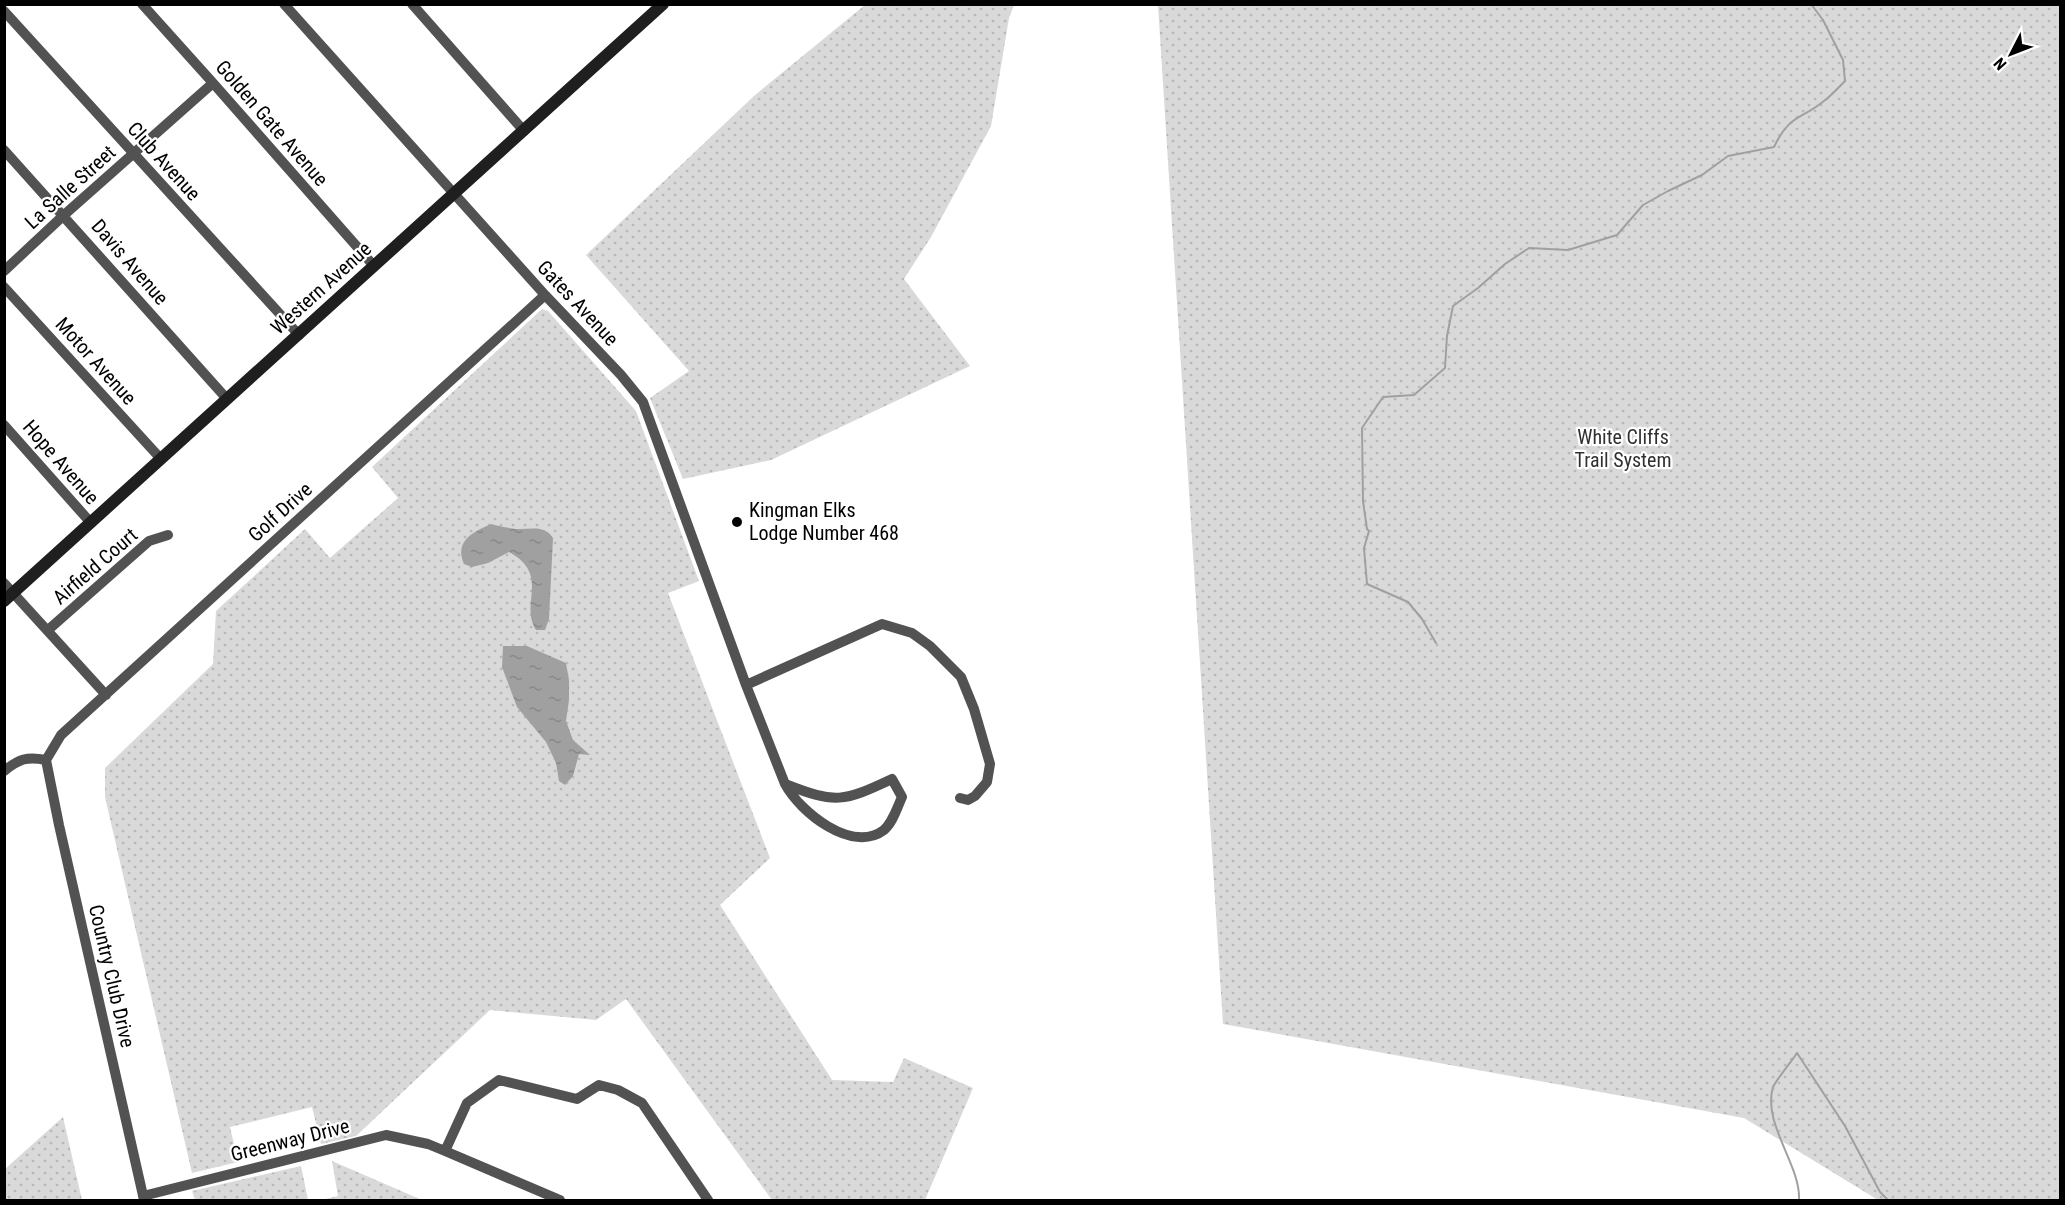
<svg xmlns="http://www.w3.org/2000/svg" width="2065" height="1205" font-family="'Roboto Condensed',sans-serif">
	<style>
		.grass { fill: url(#grass-dots) }
		.water { fill: url(#water-ripples) }
		.lines { fill: none; stroke-linecap: round; stroke-linejoin: round }
		.stream { stroke: #a0a0a0; stroke-width: 2 }
		.street { stroke: #525252; stroke-width: 10 }
		.secondary { stroke: #1f1f1f; stroke-width: 12 }
		.poi-dot { fill: #000; stroke: #fff; stroke-width: 2 }
		.labels { text-anchor: middle; stroke-width: 4.5; stroke-linejoin: round; paint-order: stroke }
		.street-label { font-size: 20px; fill: #000; stroke: #fff }
		.park-label { font-size: 20px; fill: #303030; stroke: #fff }
		.poi-label { font-size: 20px; fill: #000; stroke: #fff; text-anchor: start }
	</style>
	<defs>
		<pattern id="grass-dots" width="8" height="8" patternUnits="userSpaceOnUse" patternTransform="scale(1.5)"><rect width="8" height="8" fill="#d9d9d9"/><path d="M2 2h.1M6 6h.1" fill="none" stroke="#b8b8b8" stroke-width="1.8" stroke-linecap="round"/></pattern>
		<pattern id="water-ripples" width="26" height="14" patternUnits="userSpaceOnUse" patternTransform="scale(1.5)"><rect width="26" height="14" fill="#a0a0a0"/><path d="M2 4q2-2 4 0t4 0M15 11q2-2 4 0t4 0" fill="none" stroke="#888"/></pattern>
	</defs>
	<rect width="100%" height="100%" fill="#fff"/>
	<path class="grass" d="M865,5H1014L1009,18L991,126L931,237L904,279L970,366L771,460L683,479L650,398L689,371L586,255L755,95Z
		M1158,5H2060V1200H1878L1744,1118L1223,1024Z
		M542,309L548,311L636,411L699,581L668,593L770,858L720,905L832,1080L893,1082L904,1058L973,1088L925,1200H772L626,999L596,1020L490,1010L356,1136L321,1144L312,1107L230,1127L238,1162L192,1173L105,797V768L213,664L216,611L305,529L330,558L398,498L372,467Z
		M63,1117L82,1200H5V1169Z
		M332,1161L422,1200H321L338,1196Z
		M301,1166L308,1200H195L192,1191Z"/>
	<path class="water" d="M491,524C499,526 508,528 516,529C529,530 544,524 553,538L549,619L545,630H536C519,603 551,575 509,552L488,563L472,567L464,564C454,541 473,532 491,524Z
		M503,646H527L566,663L569,680V700L566,721L573,740L590,755L579,754L573,776L565,785L559,781L556,763L546,742L517,707L502,667Z"/>
	<g class="lines">
		<path class="stream" d="M1436,643L1422,619L1408,602L1367,584L1364,548L1369,531L1367,529L1363,501L1362,428L1383,397L1414,395L1445,368L1447,336L1453,306L1478,288L1505,264L1529,248L1568,250L1617,235L1643,205L1668,191L1702,175L1728,156L1774,147C1790,114 1799,121 1824,101C1832,95 1838,88 1845,81L1843,60L1823,20L1811,4
			M1799,1200C1801,1165 1762,1124 1773,1087C1776,1080 1792,1061 1797,1053L1845,1126L1880,1192L1888,1200"/>
		<path class="street" d="M142,4L213,83L374,266
			M284,4L545,295L621,375L643,402L746,685L785,784
			M412,4L524,131
			M4,11L299,335
			M4,150L227,399
			M4,271L64,215L213,83
			M4,287L161,459
			M4,425L91,523
			M4,583L106,695
			M48,630L149,541L168,535
			M746,685L882,624L912,633L930,646L961,677L974,709L990,764L987,782L975,796L968,800L960,798
			M46,760L61,735L545,295
			M46,760L59,825L144,1200
			M4,771C19,759 27,756 46,760
			M892,779L902,797C897,808 893,822 884,830C852,854 800,812 785,784C836,804 843,802 892,779Z
			M143,1196L386,1135L428,1144L445,1151
			M560,1200L445,1151L467,1103L499,1080L577,1099L599,1085L618,1090L642,1103L708,1200"/>
		<path class="secondary" d="M4,601L663,4"/>
	</g>
	<circle class="poi-dot" cx="737" cy="522" r="6"/>
	<g class="labels">
		<g class="street-label">
			<text transform="translate(272 123) rotate(49)" y="7">Golden Gate Avenue</text>
			<text transform="translate(164 161) rotate(48)" y="7">Club Avenue</text>
			<text transform="translate(70 187) rotate(-42)" y="7">La Salle Street</text>
			<text transform="translate(130 262) rotate(49)" y="7">Davis Avenue</text>
			<text transform="translate(321 288) rotate(-42)" y="7">Western Avenue</text>
			<text transform="translate(578 303) rotate(47)" y="7">Gates Avenue</text>
			<text transform="translate(96 361) rotate(48)" y="7">Motor Avenue</text>
			<text transform="translate(61 462) rotate(49)" y="7">Hope Avenue</text>
			<text transform="translate(280 512) rotate(-42)" y="7">Golf Drive</text>
			<text transform="translate(95 566) rotate(-41)" y="7">Airfield Court</text>
			<text transform="translate(112 976) rotate(77)" y="7">Country Club Drive</text>
			<text transform="translate(290 1140) rotate(-14)" y="7">Greenway Drive</text>
		</g>
		<g class="park-label">
			<text x="1623" y="444">White Cliffs<tspan x="1623" dy="23">Trail System</tspan></text>
		</g>
		<g class="poi-label">
			<text x="749" y="517">Kingman Elks<tspan x="749" dy="23">Lodge Number 468</tspan></text>
		</g>
	</g>
	<rect width="2065" height="1205" fill="none" stroke="#000000" stroke-width="12"/>
	<g transform="translate(2011 54) rotate(228)" stroke="#ffffff" stroke-width="4.5" paint-order="stroke">
	<path d="M0-4.5L10 22L0 15L-10 22Z" fill="#000000"/>
	<text y="-9" font-size="16" font-weight="bold" text-anchor="middle" fill="#000000">N</text>
	</g>
</svg>
